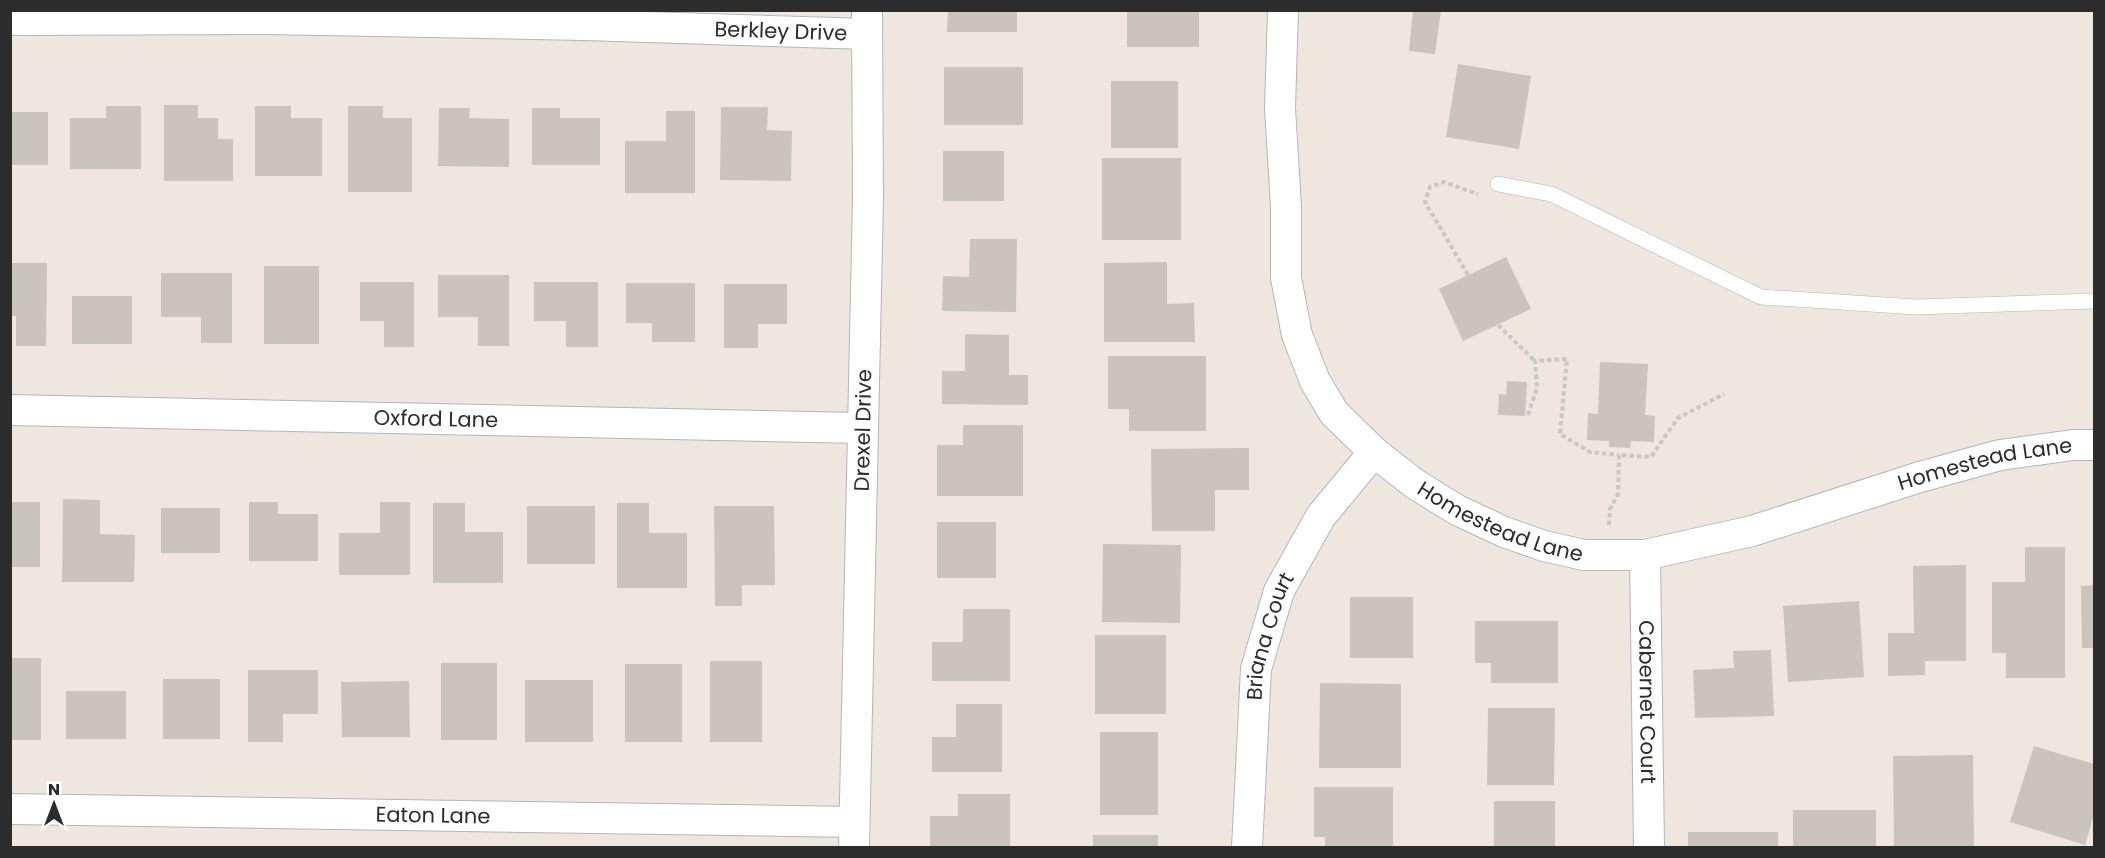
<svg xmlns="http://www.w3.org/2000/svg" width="2105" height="858" font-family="Poppins,sans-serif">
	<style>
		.building { fill: #cac4bd }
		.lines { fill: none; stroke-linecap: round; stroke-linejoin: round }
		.service-casing { stroke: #b2b5c1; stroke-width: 16 }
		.minor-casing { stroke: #b2b5c1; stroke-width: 32 }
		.path { stroke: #c8c8c8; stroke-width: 4; stroke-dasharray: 4.5 3; stroke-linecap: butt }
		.service { stroke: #fff; stroke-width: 15 }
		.minor { stroke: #fff; stroke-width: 30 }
		.labels { text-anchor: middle; stroke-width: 5; stroke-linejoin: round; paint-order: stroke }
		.street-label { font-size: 21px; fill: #2c2c2c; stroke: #fff }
	</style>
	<rect width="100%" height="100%" fill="#efe7de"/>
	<path class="building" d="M948,10H1017V32H947Z
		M1127,10H1199V47H1127Z
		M1413,10H1441L1435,54L1409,51Z
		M1458,64L1531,76L1519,149L1446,137Z
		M944,67H1023V125H944Z
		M1111,81H1178V148H1111Z
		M164,105H198V118H218V139H233V181H164Z
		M106,106H141V169H70V118H106Z
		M255,106H291V118H322V176H255Z
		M348,106H383V118H412V192H348Z
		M721,107H768L767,130L792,131L791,181L720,180Z
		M439,108H470L469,118L509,119V167L438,166Z
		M532,108H560V118H600V165H532Z
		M666,111H695V193H625V141H666Z
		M10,112H48V165H10Z
		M943,151H1004V201H943Z
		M1102,158H1181V240H1102Z
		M970,239H1017L1016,312L942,311L943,276L969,277Z
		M1506,257L1531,309L1463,341L1439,289Z
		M1167,262V304L1194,303L1195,342H1104V263Z
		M10,263H47L46,346H16V316H10Z
		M264,266H319V344H264Z
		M161,273H232V343H201V317H161Z
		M438,275H509V346H478V317H438Z
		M360,282H414V347H384V321H360Z
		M534,282H598V347H566V321H534Z
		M626,283H695V342H652V323H626Z
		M724,284H787V324H758V348H724Z
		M72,296H132V344H72Z
		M965,334L1009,335V375H1028V405L942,404V371H965Z
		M1108,356H1206V431H1129V409H1108Z
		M1600,362L1648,364L1645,415L1655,416L1654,442L1631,441L1630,448L1609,447V441L1587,440L1588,413L1598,414Z
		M1507,381L1527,382L1525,416L1498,415L1499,394L1506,395Z
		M963,425H1023V496H937V445H963Z
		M1249,448V490H1215V531H1152L1151,449Z
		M63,499L100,500V534L135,535L134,582H62Z
		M11,502H40V567H10Z
		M249,502H278V514H318V561H249Z
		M380,502H410V575H339V533H380Z
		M433,503H465V532H503V583H433Z
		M617,503H649V533H687V588H617Z
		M527,506H595V564H527Z
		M714,506H774L775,585H742V606H715Z
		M161,508H220V553H161Z
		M937,522H996V578H937Z
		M1103,544L1181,545L1180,623L1102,622Z
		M2025,547H2065V678H2006V653H1992V582H2025Z
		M1966,565V661H1925V675L1888,676V633H1914L1913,566Z
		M2094,585V648H2082L2081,586Z
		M1350,597H1413V658H1350Z
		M1859,601L1864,677L1788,682L1783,606Z
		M963,609H1010V681H932V642H963Z
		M1475,621H1558V683H1491V663H1475Z
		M1095,635H1166V714H1095Z
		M1771,650L1774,716L1695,718L1693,670L1734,668L1733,651Z
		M10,658H41V740H10Z
		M710,661H762V742H710Z
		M441,663H497V740H441Z
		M625,664H682V742H625Z
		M248,670H318V714H283V742H248Z
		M163,679H220V739H163Z
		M525,680H593V742H525Z
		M409,681L410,737H342L341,682Z
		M1320,683L1401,684V768H1319Z
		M66,691H126V739H66Z
		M956,704H1002V772H932V737H956Z
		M1488,708H1555L1554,785H1487Z
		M1100,732H1158V815H1100Z
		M2034,746L2094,764V814L2085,845L2010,822Z
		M1973,755L1974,846L1894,847L1893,756Z
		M1314,787H1393V848H1325V837H1314Z
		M958,794H1010V848H930V816H958Z
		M1494,801H1555V848H1494Z
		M1793,810H1876V848H1793Z
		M1688,832H1778V848H1688Z
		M1093,835H1158V848H1093Z"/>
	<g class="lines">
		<defs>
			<path id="service" d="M1498,184L1551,194L1761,297L1916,307L2094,301"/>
			<g id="minor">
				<path id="s1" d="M1283,10L1280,108L1286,207V278L1297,335L1315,381L1334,413L1374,452L1415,484L1457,510L1504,532L1544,546L1584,555H1645L1752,531L1920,477L2000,455L2073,445H2094"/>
				<path id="s2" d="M10,20L267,19L584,25L867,34"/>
				<path id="s3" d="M10,410L862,428"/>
				<path id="s4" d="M1645,555L1649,848"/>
				<path id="s5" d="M10,809L854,822"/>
				<path id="s6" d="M854,848L868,198L867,10"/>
				<path id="s7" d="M1247,848L1256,669L1279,591L1321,516L1374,452"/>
			</g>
		</defs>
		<use href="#service" class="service-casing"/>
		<use href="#minor" class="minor-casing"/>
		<path class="path" d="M1468,275L1425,202L1430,187L1444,182L1478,194
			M1498,325L1535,361
			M1528,415L1537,388L1535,361L1567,359L1560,434L1590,452L1619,455
			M1609,525L1610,509L1618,494L1619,455L1651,457L1678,418L1724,394"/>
		<use href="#service" class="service"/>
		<use href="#minor" class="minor"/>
	</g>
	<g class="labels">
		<g class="street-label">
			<text dy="7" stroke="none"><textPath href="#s2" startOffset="771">Berkley Drive</textPath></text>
			<text dy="7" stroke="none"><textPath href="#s3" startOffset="426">Oxford Lane</textPath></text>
			<text dy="7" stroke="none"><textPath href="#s6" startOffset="418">Drexel Drive</textPath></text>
			<text dy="7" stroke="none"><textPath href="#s1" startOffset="1119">Homestead Lane</textPath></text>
			<text dy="7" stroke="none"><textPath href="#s1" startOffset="615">Homestead Lane</textPath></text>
			<text dy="7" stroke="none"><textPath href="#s7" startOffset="214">Briana Court</textPath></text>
			<text dy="7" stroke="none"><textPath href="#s4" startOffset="147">Cabernet Court</textPath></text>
			<text dy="7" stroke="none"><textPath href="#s5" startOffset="423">Eaton Lane</textPath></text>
		</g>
	</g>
	<rect width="2105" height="858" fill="none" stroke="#2c2c2c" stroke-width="24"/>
	<g transform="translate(54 804)" stroke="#ffffff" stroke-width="4.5" paint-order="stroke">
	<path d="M0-4.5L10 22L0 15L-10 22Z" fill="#2c2c2c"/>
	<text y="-9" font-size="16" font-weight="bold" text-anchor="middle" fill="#2c2c2c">N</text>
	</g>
</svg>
